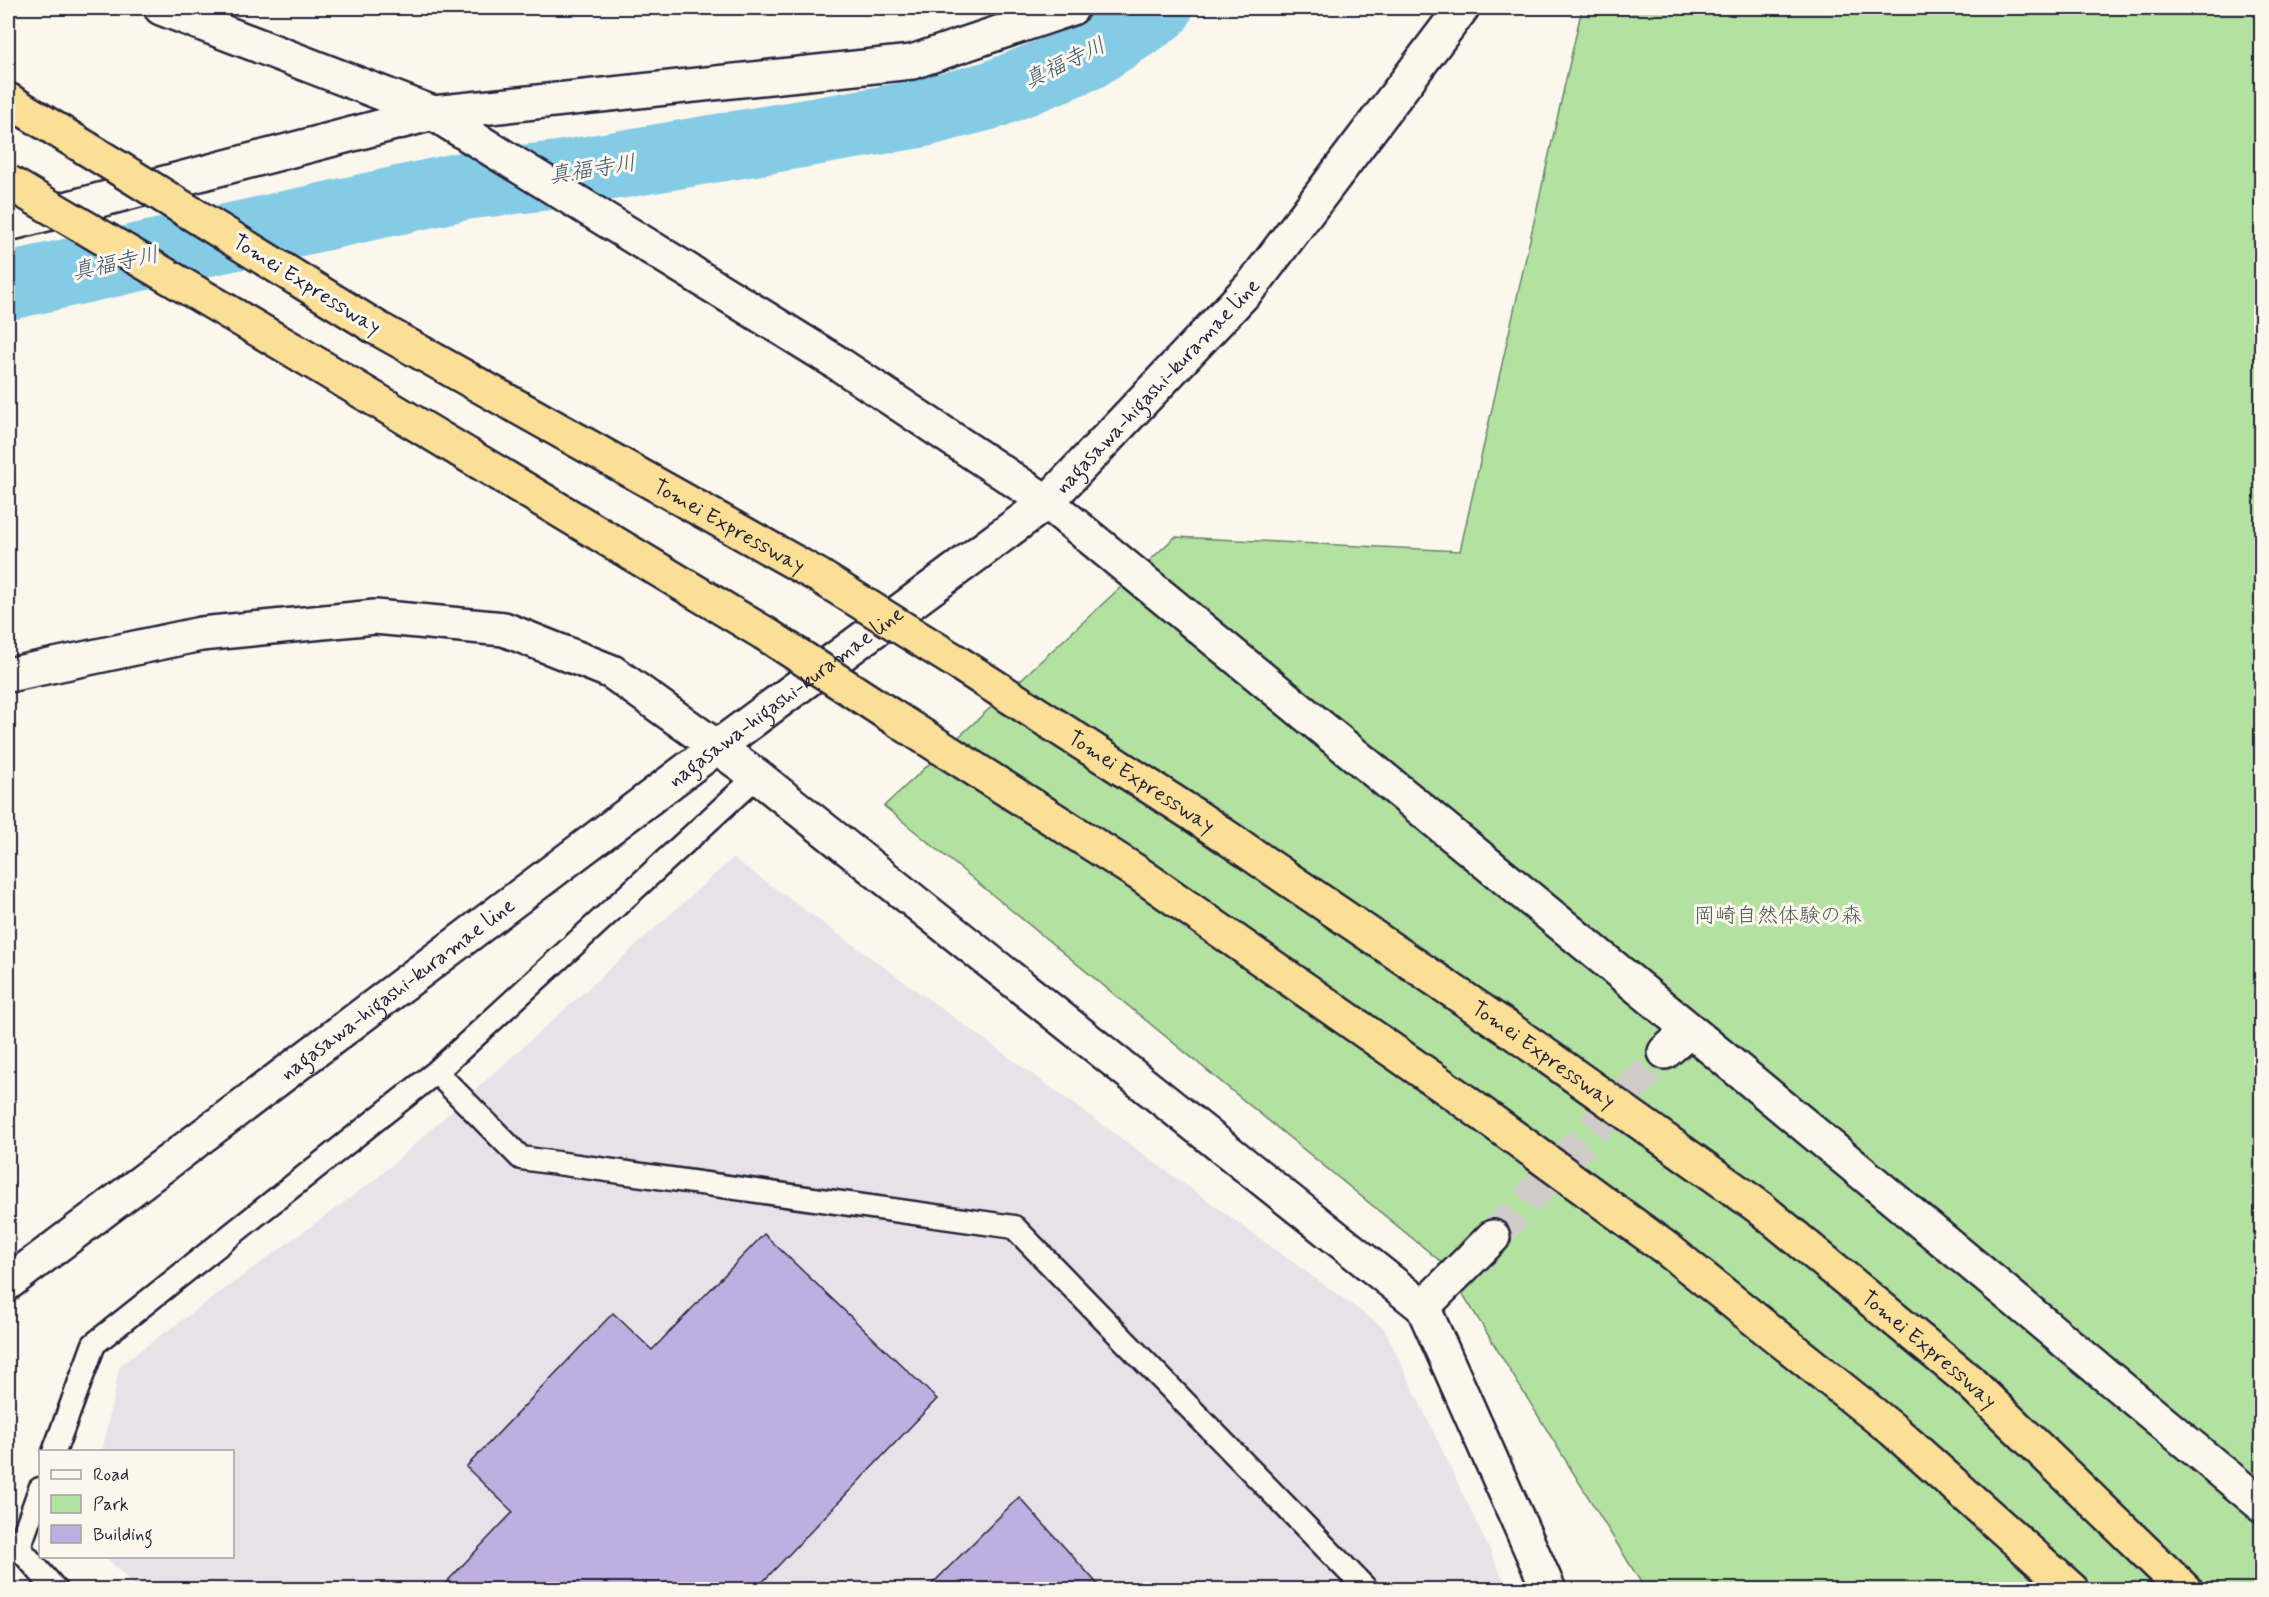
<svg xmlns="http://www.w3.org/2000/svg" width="2269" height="1597" font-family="Mynerve,'Klee One',sans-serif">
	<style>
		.built { fill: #e9e1e8 }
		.green { fill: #b2e1a0; stroke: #6a826e; stroke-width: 1.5 }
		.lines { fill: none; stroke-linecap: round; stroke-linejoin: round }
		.river { stroke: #84cce5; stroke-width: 68 }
		.building { fill: #bfafe0; stroke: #22223b; stroke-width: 1.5 }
		.minor-tunnel { stroke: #d0ccc9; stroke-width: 33; stroke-dasharray: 33 16; stroke-linecap: butt }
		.service-casing { stroke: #22223b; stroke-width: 27 }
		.minor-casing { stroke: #22223b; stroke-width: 38 }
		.tertiary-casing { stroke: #22223b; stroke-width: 38 }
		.secondary-casing { stroke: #22223b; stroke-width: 38 }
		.motorway-casing { stroke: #22223b; stroke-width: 38 }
		.service { stroke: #fbf7ec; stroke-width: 22 }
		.minor { stroke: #fbf7ec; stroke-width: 33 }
		.tertiary { stroke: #fbf7ec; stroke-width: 33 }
		.secondary { stroke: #fbf7ec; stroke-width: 33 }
		.motorway { stroke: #fbdf96; stroke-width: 33 }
		.motorway-bridge-casing { stroke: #22223b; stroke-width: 38; stroke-linecap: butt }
		.motorway-bridge { stroke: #fbdf96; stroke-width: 33 }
		.labels { text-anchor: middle; stroke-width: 6; stroke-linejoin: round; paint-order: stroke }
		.street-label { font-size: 21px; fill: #22223b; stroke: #fbf7ec }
		.park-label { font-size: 21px; fill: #4d5b59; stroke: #fbf7ec }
		.water-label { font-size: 22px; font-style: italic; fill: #3f556e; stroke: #fbf7ec }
	</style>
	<rect width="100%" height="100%" fill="#fbf7ec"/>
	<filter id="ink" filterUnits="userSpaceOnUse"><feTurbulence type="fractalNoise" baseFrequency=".0167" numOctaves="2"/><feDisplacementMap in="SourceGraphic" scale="12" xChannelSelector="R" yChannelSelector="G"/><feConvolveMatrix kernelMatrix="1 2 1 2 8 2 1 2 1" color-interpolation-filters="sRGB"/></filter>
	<g filter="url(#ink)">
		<path class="built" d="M733,858L1384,1328L1508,1589H137L106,1557L232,1556V1452H102L120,1365L376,1179Z"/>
		<path class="green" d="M1582,8H2261V1589H1645L1445,1265L884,806L1175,537L1460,551Z"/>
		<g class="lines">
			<path class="river" d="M8,286L463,186L558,175L919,114L992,95L1086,57L1149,16L1159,8"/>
		</g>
		<path class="building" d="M764,1234L937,1399L755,1590H439L513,1512L466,1467L613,1313L652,1350Z
			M1019,1497L1103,1590H926Z"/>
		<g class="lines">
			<path class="minor-tunnel" d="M1493,1237L1665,1052"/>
			<defs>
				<path id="service" d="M436,1072L521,1158L1014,1227L1367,1590
					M54,1452L94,1344L436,1072L757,776
					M40,1489L19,1548L56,1590"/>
				<path id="minor" d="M8,224L433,113L912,62L1072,8
					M1047,502L1690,1030L2262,1505
					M8,675L201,634L375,617L504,629L612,672L757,776L1423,1307L1549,1590
					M1665,1052L1690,1030
					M1423,1307L1493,1237"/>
				<path id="tertiary" d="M161,8L433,113L836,362L1047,502"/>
				<g id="secondary">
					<path id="s1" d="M8,1283L717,747L1047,502L1254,283L1462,8"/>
				</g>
				<g id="motorway">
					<path d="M8,100L86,148"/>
					<path id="s2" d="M377,328L819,576"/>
					<path d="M293,350L764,633"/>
					<path id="s3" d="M955,661L1194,815L1513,1032L1759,1207L1968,1380L2185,1590"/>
					<path d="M893,717L1138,873L1459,1097L1667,1249L1892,1429L2072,1590"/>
				</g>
			</defs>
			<use href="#service" class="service-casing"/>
			<use href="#minor" class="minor-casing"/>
			<use href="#tertiary" class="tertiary-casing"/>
			<use href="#secondary" class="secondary-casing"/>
			<use href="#motorway" class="motorway-casing"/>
			<use href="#service" class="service"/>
			<use href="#minor" class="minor"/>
			<use href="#tertiary" class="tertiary"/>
			<use href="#secondary" class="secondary"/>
			<use href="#motorway" class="motorway"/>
			<defs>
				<path id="motorway-bridge" d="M86,148L377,328
					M8,182L293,350
					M819,576L955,661
					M764,633L893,717"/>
			</defs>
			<use href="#motorway-bridge" class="motorway-bridge-casing"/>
			<use href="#motorway-bridge" class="motorway-bridge"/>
		</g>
	</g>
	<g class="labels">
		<g class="street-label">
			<text transform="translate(307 284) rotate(32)" y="7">Tomei Expressway</text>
			<text dy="7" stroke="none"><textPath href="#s1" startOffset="1460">nagasawa-higashi-kuramae line</textPath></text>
			<text dy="7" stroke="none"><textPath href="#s2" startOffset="404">Tomei Expressway</textPath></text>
			<text dy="7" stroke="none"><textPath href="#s1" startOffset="974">nagasawa-higashi-kuramae line</textPath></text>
			<text dy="7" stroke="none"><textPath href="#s3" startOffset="222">Tomei Expressway</textPath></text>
			<text dy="7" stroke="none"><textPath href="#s1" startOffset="488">nagasawa-higashi-kuramae line</textPath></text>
			<text dy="7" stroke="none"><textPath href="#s3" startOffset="708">Tomei Expressway</textPath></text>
			<text dy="7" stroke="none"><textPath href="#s3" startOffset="1194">Tomei Expressway</textPath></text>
		</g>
		<g class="park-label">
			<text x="1778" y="922">岡崎自然体験の森</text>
		</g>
		<g class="water-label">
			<text transform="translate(1064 62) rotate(-26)" y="8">真福寺川</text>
			<text transform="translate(592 168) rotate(-9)" y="8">真福寺川</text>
			<text transform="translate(115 262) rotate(-12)" y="8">真福寺川</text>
		</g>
	</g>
	<rect width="2269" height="1597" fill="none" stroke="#fbf7ec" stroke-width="30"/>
	<rect x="15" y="15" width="2239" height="1567" fill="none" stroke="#22223b" stroke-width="2" filter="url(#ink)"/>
	<rect x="39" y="1450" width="195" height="108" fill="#fbf7ec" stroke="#a4a2a5" stroke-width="1.5"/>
	<rect x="51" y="1470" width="30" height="9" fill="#fbf7ec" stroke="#a4a2a5" stroke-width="1.5"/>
	<text x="93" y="1480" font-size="18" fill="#22223b">Road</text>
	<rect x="51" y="1495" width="30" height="18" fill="#b2e1a0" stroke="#a4a2a5" stroke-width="1.5"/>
	<text x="93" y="1510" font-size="18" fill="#22223b">Park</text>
	<rect x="51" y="1525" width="30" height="18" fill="#bfafe0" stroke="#a4a2a5" stroke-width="1.5"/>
	<text x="93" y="1540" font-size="18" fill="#22223b">Building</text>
</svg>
